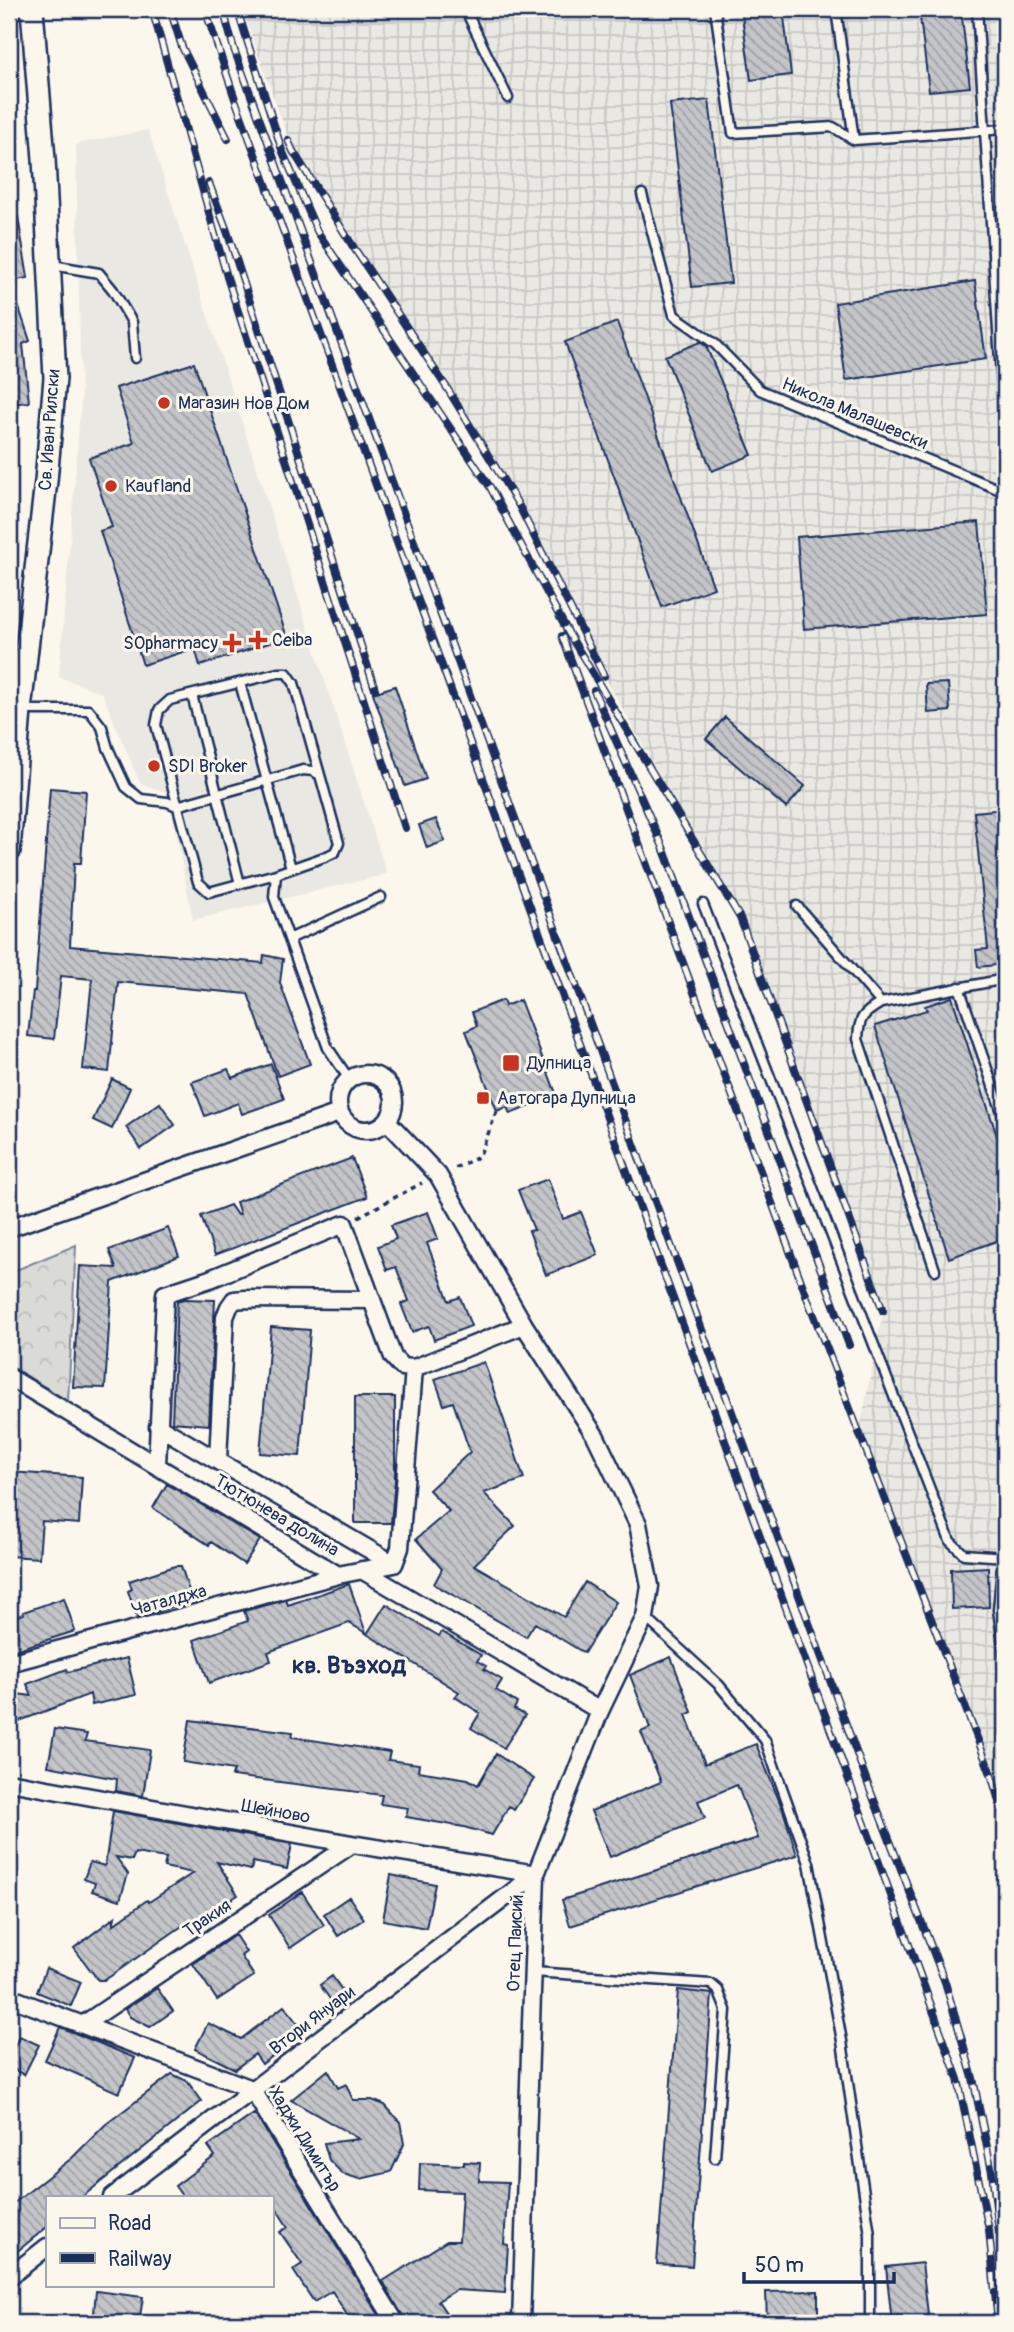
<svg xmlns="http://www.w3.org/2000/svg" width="1014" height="2332" font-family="Pangolin,sans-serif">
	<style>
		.built { fill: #eae8e2 }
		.industrial { fill: url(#industrial-grid) }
		.park { fill: url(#park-crowns); stroke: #7a849a; stroke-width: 2 }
		.building { fill: url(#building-back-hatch); stroke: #1b2f5e; stroke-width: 2 }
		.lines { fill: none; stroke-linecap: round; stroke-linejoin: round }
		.lane-casing { stroke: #1b2f5e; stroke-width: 13 }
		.street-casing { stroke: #1b2f5e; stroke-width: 21 }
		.secondary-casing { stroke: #1b2f5e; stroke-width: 26 }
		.path { stroke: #1b2f5e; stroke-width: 3.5; stroke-dasharray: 5 5; stroke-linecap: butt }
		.lane { stroke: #fbf7ec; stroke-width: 8 }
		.street { stroke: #fbf7ec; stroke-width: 16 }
		.secondary { stroke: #fbf7ec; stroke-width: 21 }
		.rail-casing { stroke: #1b2f5e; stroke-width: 8 }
		.rail { stroke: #fbf7ec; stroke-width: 5; stroke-dasharray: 16; stroke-linecap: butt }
		.poi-dot { fill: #c8321e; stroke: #fbf7ec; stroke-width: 2.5 }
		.labels { text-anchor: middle; stroke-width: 6; stroke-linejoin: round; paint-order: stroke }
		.poi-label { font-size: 18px; fill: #1b2f5e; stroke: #fbf7ec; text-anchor: start }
		.street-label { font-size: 18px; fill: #1b2f5e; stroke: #fbf7ec }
		.district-label { font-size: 24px; font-weight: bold; fill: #1b2f5e; stroke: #fbf7ec }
	</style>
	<defs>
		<pattern id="industrial-grid" width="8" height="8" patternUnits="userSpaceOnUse" patternTransform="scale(1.75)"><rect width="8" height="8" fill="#eae8e2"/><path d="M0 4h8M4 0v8" fill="none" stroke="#c8c7c4"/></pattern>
		<pattern id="park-crowns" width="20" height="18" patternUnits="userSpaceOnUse" patternTransform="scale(1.75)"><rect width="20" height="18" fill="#dadad7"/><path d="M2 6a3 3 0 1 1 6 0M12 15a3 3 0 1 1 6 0" fill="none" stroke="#babbbb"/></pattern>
		<pattern id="building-back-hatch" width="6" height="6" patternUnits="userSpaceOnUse" patternTransform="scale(1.75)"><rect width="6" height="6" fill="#c3c5c9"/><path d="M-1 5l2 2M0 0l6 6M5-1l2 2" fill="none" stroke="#9ea0a6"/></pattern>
	</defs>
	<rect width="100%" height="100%" fill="#fbf7ec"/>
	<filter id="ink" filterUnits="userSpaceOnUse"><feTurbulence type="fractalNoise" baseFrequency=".0143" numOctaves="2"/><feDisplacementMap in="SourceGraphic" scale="14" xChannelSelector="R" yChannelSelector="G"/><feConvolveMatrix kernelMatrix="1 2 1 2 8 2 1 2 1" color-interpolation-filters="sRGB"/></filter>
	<g filter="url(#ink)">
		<path class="built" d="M148,130L387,874L193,920L168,793L140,783L102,693L59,677L81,402L76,144Z"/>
		<path class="industrial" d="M242,9H1005V1821L991,1774L859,1434L883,1311L747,932L611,688L518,504L293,151Z"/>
		<path class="park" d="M76,1245L68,1401L9,1365V1273Z"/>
		<path class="building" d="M741,9H783L791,75L751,80Z
			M919,9H961L970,87L929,91Z
			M709,100L731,283L692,287L670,104Z
			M9,217H18L28,278L9,281Z
			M975,281L986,359L846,380L835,303Z
			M12,287L30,341L23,344L29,402L9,404V288Z
			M617,322L714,588L662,607L565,342Z
			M700,342L706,346L752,455L712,471L665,356Z
			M194,363L287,637L200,666L195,648L143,665L100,531L112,527L89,458L134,443L116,388Z
			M979,522L987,614L804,629L797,537Z
			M948,683L950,711L928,713L926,684Z
			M395,686L426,779L405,786L373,693Z
			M725,717L805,786L786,808L706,739Z
			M50,788L86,791L81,863H74L70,946L263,963L264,955L283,959L280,983L310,1064L278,1076L248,994L118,982L109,1072L83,1069L92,979L61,976L54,1039L28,1036L33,991H35Z
			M1005,809V964L978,967L976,950L988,949L974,812Z
			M436,819L445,841L427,848L419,825Z
			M952,997L1005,1161V1238L949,1258L875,1026L927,1010L925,1006Z
			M503,1000L505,1006L520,1000L557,1096L510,1114L507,1107L497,1111L466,1031L477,1026L472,1012Z
			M271,1064L284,1099L242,1114L238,1103L205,1116L192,1082L228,1069L232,1078Z
			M112,1079L130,1088L112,1129L93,1120Z
			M160,1103L175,1125L141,1149L126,1127Z
			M352,1158L367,1197L215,1255L201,1216L230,1205L237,1215L240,1214L236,1202Z
			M548,1179L563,1219L581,1212L598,1255L546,1275L529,1231L534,1230L518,1190Z
			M428,1212L438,1239L427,1243L449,1301L460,1297L471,1326L434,1340L429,1326L412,1332L401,1304L409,1301L396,1267L387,1270L378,1246L396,1239L391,1225Z
			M168,1228L179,1256L112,1282L105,1388L73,1387L80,1266L116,1268L109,1250Z
			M184,1299L215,1300L209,1425L172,1422L177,1301Z
			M271,1327L310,1330L300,1456L260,1453Z
			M484,1362L524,1479L484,1493L515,1526L474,1565L564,1617L585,1582L616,1602L584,1653L535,1623L526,1637L434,1584L442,1569L416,1539L449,1511L429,1490L470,1452L453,1402L444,1405L435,1379Z
			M355,1397H395V1480L391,1523H355Z
			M9,1472L82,1477L79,1524L42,1521L39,1558L9,1556Z
			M167,1484L260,1540L244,1564L211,1542L209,1545L153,1508Z
			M175,1566H181L192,1600L137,1618L128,1591L132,1589L129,1581Z
			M988,1567L989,1607L952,1609L951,1569Z
			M349,1584L366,1633L349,1623L268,1652L271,1661L209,1683L194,1640L248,1621L244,1611L286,1600L288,1605Z
			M64,1598L75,1631L9,1652V1619L24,1614L23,1612Z
			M386,1604L439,1636L442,1632L481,1655L477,1661L486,1666L484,1669L502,1680L496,1690L517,1703L514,1709L525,1715L504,1748L471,1728L480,1713L455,1697L459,1692L367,1634Z
			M671,1657L692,1712L686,1715L705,1764L756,1744L783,1810L797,1855L570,1926L562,1900L758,1838L737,1785L698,1801L705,1818L610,1857L591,1811L661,1782L641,1732L650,1728L630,1675Z
			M127,1658L136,1695L92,1705L90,1694L9,1725V1693L32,1696L27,1684L67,1669L68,1672Z
			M190,1720L293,1732L292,1737L390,1752L388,1760L419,1764L418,1771L468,1779L478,1785L496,1754L534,1779L514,1810L509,1806L492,1835L464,1827L406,1817L408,1808L380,1804L382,1795L232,1776L234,1770L183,1762Z
			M55,1729L87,1734L85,1741L150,1750L143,1796L116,1791L117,1779L48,1766Z
			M113,1811L292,1844L287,1869L253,1862L251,1870L217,1862L238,1895L184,1928L182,1926L105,1980H98L74,1948L115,1917L113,1925L147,1900L149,1902L193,1873L164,1867L166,1858L135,1853L132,1860L116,1857L128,1874L120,1900L92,1891L95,1883L84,1879L90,1862L105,1866Z
			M391,1875L435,1884L426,1928L383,1920Z
			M302,1892L324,1925L290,1948L269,1915Z
			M349,1897L364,1919L338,1936L324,1914Z
			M235,1935L246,1952L241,1956L254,1976L217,2000L193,1964Z
			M46,1968L81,1982L71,2006L37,1992Z
			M332,1976L347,1997L335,2006L320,1985Z
			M157,1988L173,2011L150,2027L130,2017L125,2009Z
			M678,1990L712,1994L692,2266L657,2264Z
			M284,2006L304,2032L262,2064L255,2054L235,2069L195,2049L208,2023L241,2039Z
			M60,2027L135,2058L119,2093L45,2060Z
			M19,2036L39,2045L24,2075L9,2067V2061Z
			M328,2070L338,2088L346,2084L353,2100H372L385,2105L400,2122L404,2144L391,2172L360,2179L343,2174L329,2160L324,2143L359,2139L291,2100Z
			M172,2074L187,2081L202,2101L82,2197H47V2227L9,2258V2207L72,2158L105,2125Z
			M254,2114L262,2125L384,2323H352L332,2291L314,2302L293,2270L302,2264L280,2232L288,2227L271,2201V2197H183L175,2186L215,2156L208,2146Z
			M464,2162L480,2163L479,2181L508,2182L504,2244L508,2245L505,2293L456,2290L438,2301L453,2323H406L383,2281L447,2241H459L462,2192L419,2190L420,2163L464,2165Z
			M922,2263L929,2323H892L886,2267Z
			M96,2291L143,2297L139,2323H93Z
			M818,2291V2316H816V2323H767L766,2292Z"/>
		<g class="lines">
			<defs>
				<path id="lane" d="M465,9L508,98
					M715,9L733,133L833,127L854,140
					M836,9L854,140L1005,129
					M977,9L1005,437
					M642,194L674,315L715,344L760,390L1005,492
					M52,265L99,273L113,290L132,322L135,358
					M240,683L291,868
					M192,695L240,884
					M22,710H89L102,727L108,748L126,787L141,799L167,802L177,806L303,770L313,771L320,775L339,843L335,852L327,856L276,874L274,897L328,1048L349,1079
					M276,874L209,892L198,882L156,725L159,710L170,700L278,673H287L294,683L320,775
					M703,904L950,1541L964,1554L1005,1557
					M797,906L881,1003
					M289,939L381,897
					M959,987L1005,1121
					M935,1270L858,1039C859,1018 862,1014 881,1003L1005,979
					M1003,1557L998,1610L1005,1658
					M645,1617L719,1685L765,1740L809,1863L842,2041L870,2235V2323
					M533,1972L711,1984L718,1990L726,2010L715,2158"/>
				<path id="street" d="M338 1102a28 28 0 1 1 56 0a28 28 0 1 1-56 0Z
					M387,1121L438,1175L524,1325L596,1437L638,1524L650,1586L645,1617L600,1711L536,1874L521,2323
					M9,1228L339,1113
					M9,1377L338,1575L394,1564
					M158,1426L394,1564
					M218,1460L225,1317L229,1307L234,1300L245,1299L372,1300
					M157,1465L165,1294L210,1279L344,1224L393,1357L402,1367L414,1368L524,1325
					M394,1564L400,1548L414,1368
					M362,1570L600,1711
					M9,1663L338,1575
					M9,1782L352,1844L536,1874
					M9,1997L252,2089L396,2323
					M84,2024L352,1844
					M112,2197L536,1874
					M9,2277L47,2247"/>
				<path id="secondary" d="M9,851L20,710L46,481L55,378L44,159L32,9"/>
			</defs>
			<use href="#lane" class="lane-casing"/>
			<use href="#street" class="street-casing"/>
			<use href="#secondary" class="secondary-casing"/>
			<path class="path" d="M455,1168L479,1157L497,1111
				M358,1217L422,1183"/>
			<use href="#lane" class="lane"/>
			<use href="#street" class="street"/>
			<use href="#secondary" class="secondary"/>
			<defs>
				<path id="rail" d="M152,9L227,277L405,828
					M170,9L182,47L228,139
					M205,9L235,99L958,2079L989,2230L998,2323
					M223,9L234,49L869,1787L945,1982L973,2078L992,2172L999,2233
					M237,9L282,150L317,231L490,487L569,634L740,918L883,1311
					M288,140L293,151L354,248L447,388L518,504L604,676
					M209,183L227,231L375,689
					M562,636L808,1300L991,1774L1005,1821
					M594,691L663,847L849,1345"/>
			</defs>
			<use href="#rail" class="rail-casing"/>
			<use href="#rail" class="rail"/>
		</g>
	</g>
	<g class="poi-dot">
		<circle cx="164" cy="403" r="7"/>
		<circle cx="111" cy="486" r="7"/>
		<path d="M254.5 629.5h7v7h7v7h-7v7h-7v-7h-7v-7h7z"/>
		<path d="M228.5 632.5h7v7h7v7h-7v7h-7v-7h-7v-7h7z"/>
		<circle cx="154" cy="766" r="7"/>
		<rect x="502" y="1054" width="18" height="18" rx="3.5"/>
		<rect x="476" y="1091" width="14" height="14" rx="3.5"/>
	</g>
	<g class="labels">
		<g class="poi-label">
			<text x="178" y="409">Магазин Нов Дом</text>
			<text x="125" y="492">Kaufland</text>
			<text x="272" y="646">Ceiba</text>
			<text x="218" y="649" text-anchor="end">SOpharmacy</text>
			<text x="168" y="772">SDI Broker</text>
			<text x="527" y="1069">Дупница</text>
			<text x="497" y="1104">Автогара Дупница</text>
		</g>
		<g class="street-label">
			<text transform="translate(855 413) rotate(23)" y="6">Никола Малашевски</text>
			<text transform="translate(49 430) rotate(-86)" y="6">Св. Иван Рилски</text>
			<text transform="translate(277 1515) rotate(31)" y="6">Тютюнева долина</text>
			<text transform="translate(169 1600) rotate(-15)" y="6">Чаталджа</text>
			<text transform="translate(276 1811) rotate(10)" y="6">Шейново</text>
			<text transform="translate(207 1918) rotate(-34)" y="6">Тракия</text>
			<text transform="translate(515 1943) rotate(-88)" y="6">Отец Паисий</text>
			<text transform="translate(312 2020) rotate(-37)" y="6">Втори Януари</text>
			<text transform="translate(305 2139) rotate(58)" y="6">Хаджи Димитър</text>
		</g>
		<g class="district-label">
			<text x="349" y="1673">кв. Възход</text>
		</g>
	</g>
	<rect width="1014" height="2332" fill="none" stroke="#fbf7ec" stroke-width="35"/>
	<rect x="18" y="18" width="979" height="2297" fill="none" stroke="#1b2f5e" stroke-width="2.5" filter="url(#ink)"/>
	<rect x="46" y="2196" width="228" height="91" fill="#fbf7ec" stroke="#a1a7b3" stroke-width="2"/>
	<rect x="60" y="2218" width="35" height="10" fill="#fbf7ec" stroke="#a1a7b3" stroke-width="2"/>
	<text x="108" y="2230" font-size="21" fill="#1b2f5e">Road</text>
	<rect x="60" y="2253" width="35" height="10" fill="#1b2f5e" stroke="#a1a7b3" stroke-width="2"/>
	<text x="108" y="2266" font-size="21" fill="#1b2f5e">Railway</text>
	<path d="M744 2272v10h150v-10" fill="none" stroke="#1b2f5e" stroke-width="3.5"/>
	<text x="755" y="2272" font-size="21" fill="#1b2f5e" stroke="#fbf7ec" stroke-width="5" paint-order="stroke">50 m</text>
</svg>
